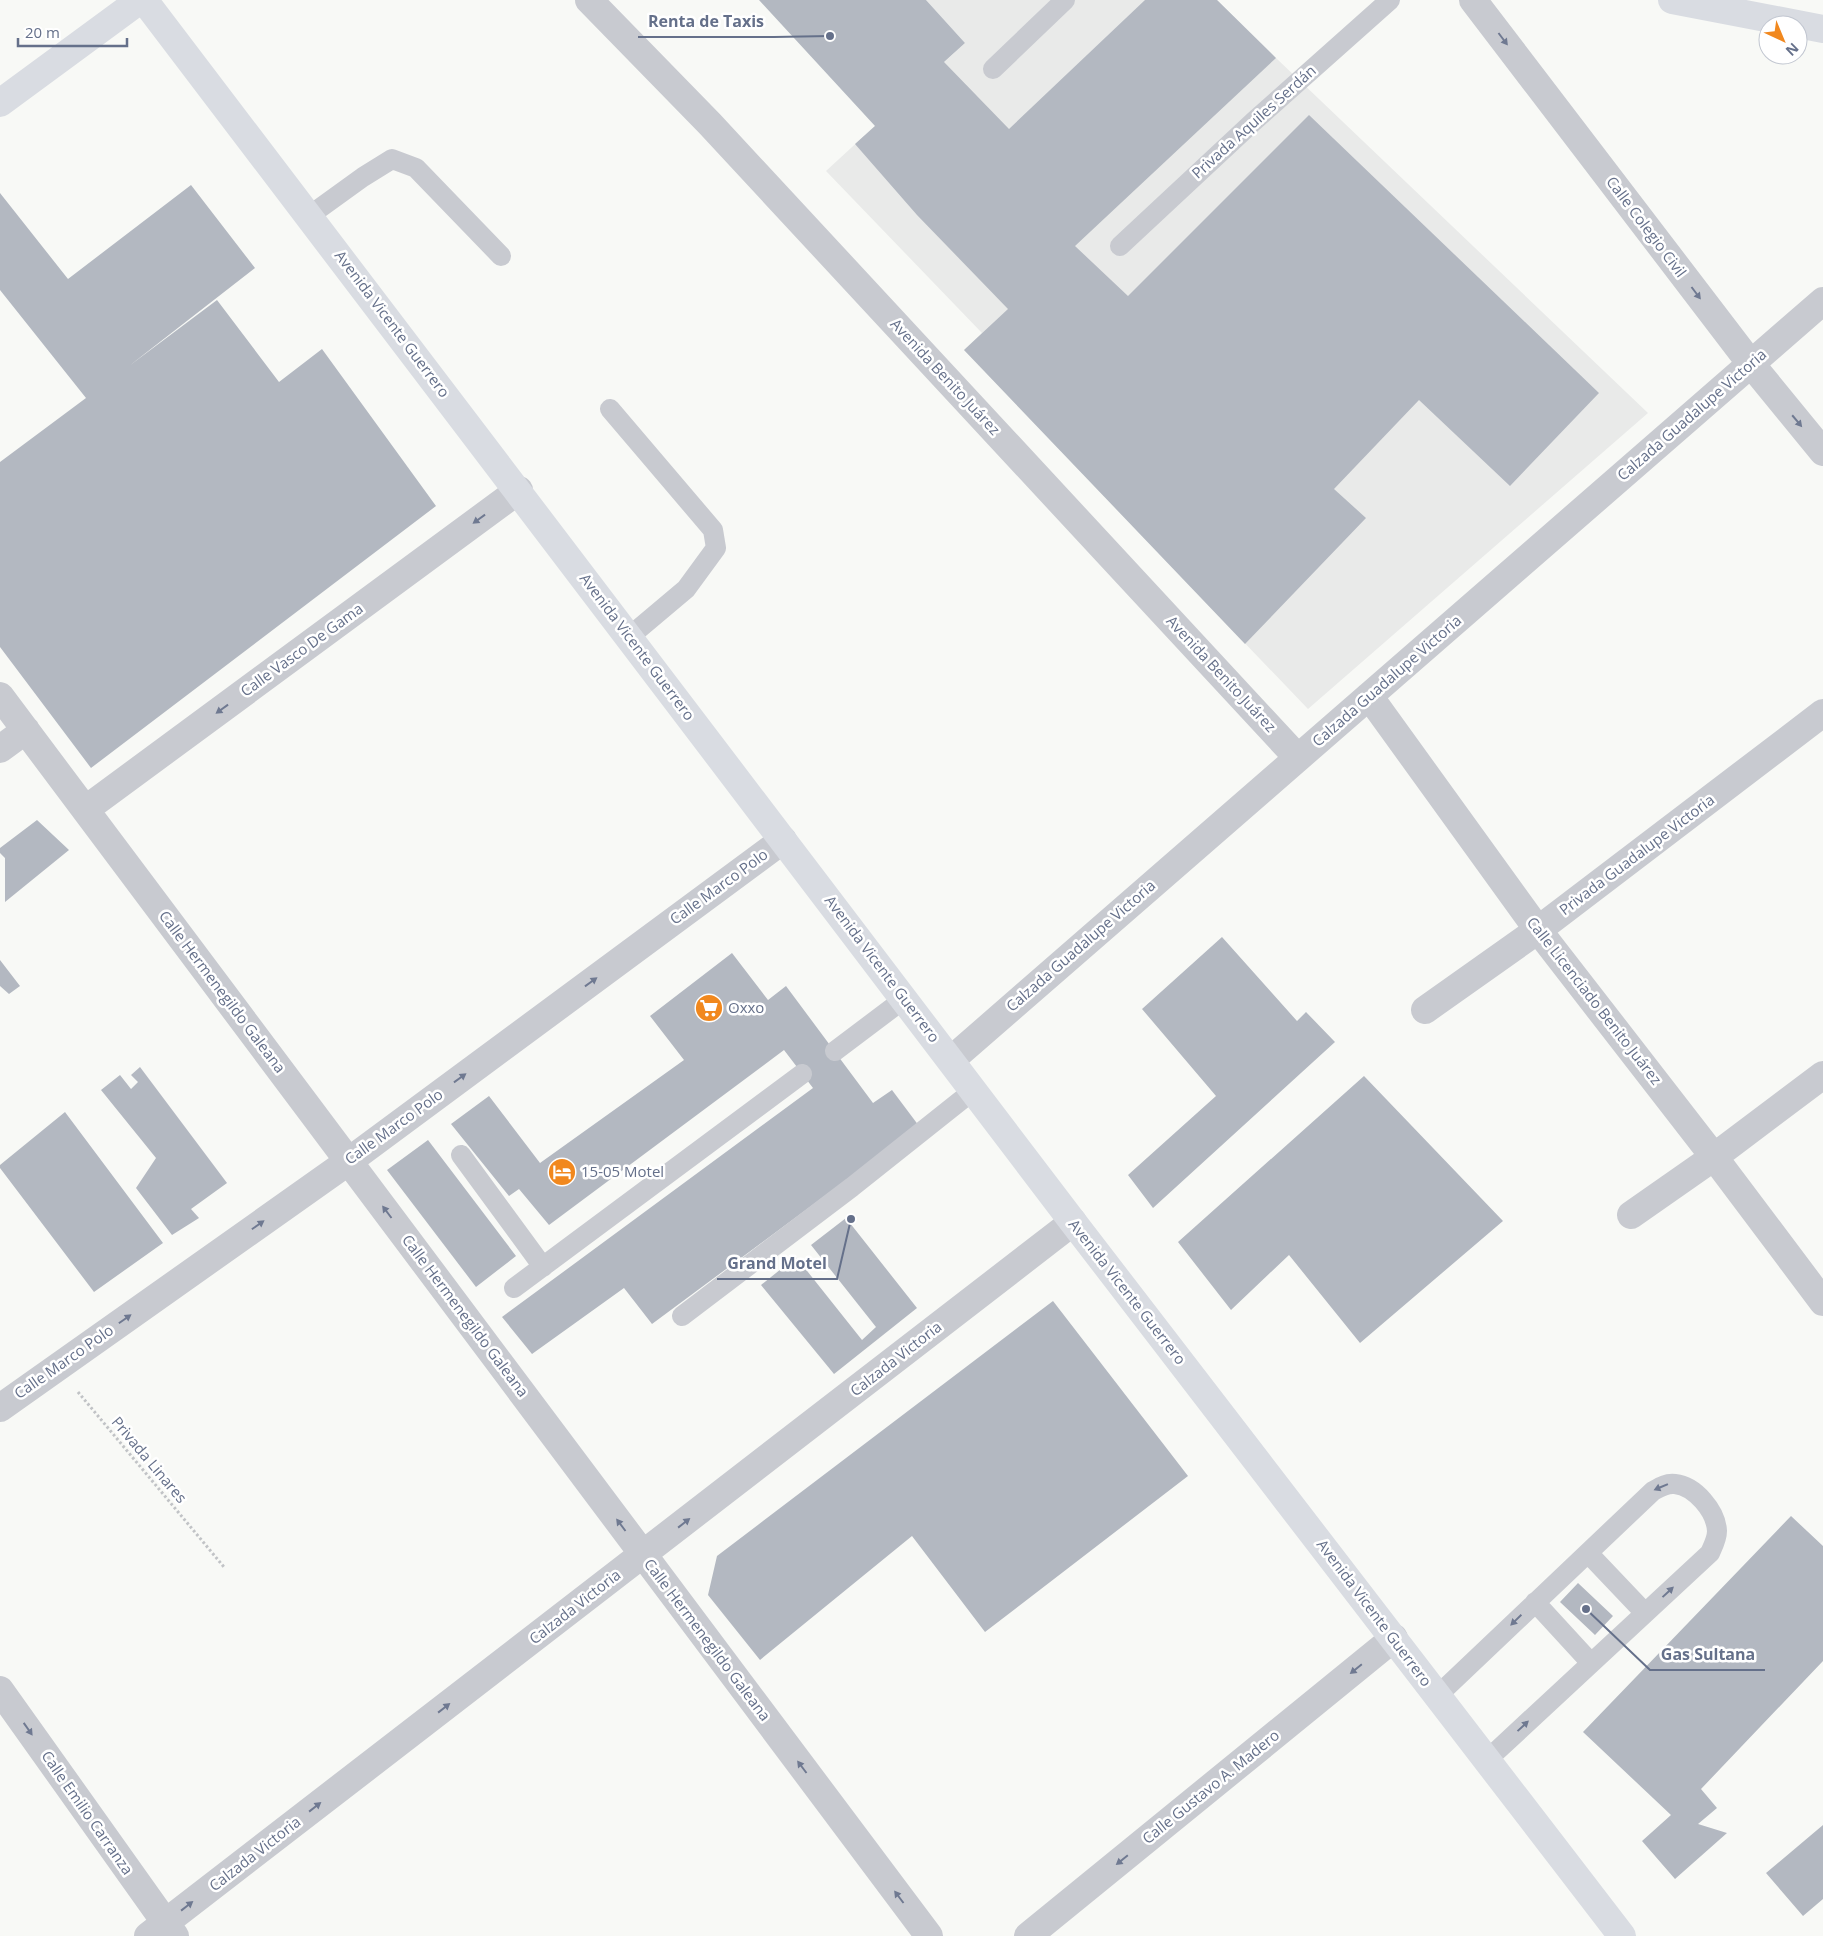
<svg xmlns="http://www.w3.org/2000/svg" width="1823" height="1936" font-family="'Open Sans',sans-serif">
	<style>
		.built { fill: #e9eae9 }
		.building { fill: #b3b8c1 }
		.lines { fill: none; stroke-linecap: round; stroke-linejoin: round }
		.path { stroke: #c1c3c6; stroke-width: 3; stroke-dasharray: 2.5 2.5; stroke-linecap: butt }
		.lane { stroke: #c8cad0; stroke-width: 20 }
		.street { stroke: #c8cad0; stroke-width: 28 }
		.secondary { stroke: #d9dce2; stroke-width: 28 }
		.oneway { fill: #6f7991 }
		.labels { text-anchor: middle; stroke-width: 5; stroke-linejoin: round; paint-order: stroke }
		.street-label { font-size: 15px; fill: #65708a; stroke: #fff }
		.poi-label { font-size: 15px; fill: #65708a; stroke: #fff; text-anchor: start }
		.leader { fill: none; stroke: #65708a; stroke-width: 2 }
		.callout-dot { fill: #65708a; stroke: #fff; stroke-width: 2 }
		.callout-label { font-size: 16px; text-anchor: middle; font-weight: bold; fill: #65708a; stroke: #fff; stroke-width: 5; stroke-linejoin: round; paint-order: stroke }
	</style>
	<rect width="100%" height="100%" fill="#f8f9f6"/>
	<path class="built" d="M926,0H1217L1276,58L1648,413L1308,709L964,350L982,333L826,171L965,43Z"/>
	<path class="building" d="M759,0H926L965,43L944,62L1009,129L1145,0H1217L1276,58L1075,246L1128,296L1309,115L1599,393L1510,486L1419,400L1334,489L1366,518L1245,644L964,350L1008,309L917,215L855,144L875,126Z
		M191,185L255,268L129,366L217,300L279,382L322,349L436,506L91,768L0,647V462L86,398L0,290V193L68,279Z
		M37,820L69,850L5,902V858L0,853V848Z
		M1222,937L1297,1021L1306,1012L1335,1042L1153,1208L1128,1175L1216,1096L1142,1009Z
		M732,953L768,1000L786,986L873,1103L892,1090L919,1126L652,1324L624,1288L532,1354L502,1317L813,1088L784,1050L549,1225L519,1189L509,1196L451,1124L489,1096L540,1163L684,1060L650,1016Z
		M0,960L20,986L9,994L0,986Z
		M140,1067L227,1183L191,1209L199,1218L172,1235L136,1188L156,1158L101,1090L120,1075L131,1089L138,1082L131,1075Z
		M1364,1076L1503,1221L1360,1343L1289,1255L1231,1310L1178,1242Z
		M65,1112L163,1243L94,1292L0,1168V1165Z
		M428,1140L516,1256L476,1287L387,1170Z
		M846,1218L917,1308L834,1374L761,1285L796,1257L862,1340L876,1327L811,1245Z
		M1053,1301L1188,1476L985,1632L912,1536L760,1660L708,1595L717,1556Z
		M1791,1516L1823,1546V1661L1701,1789L1717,1808L1698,1824L1727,1833L1675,1879L1642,1841L1671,1815L1583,1732Z
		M1578,1583L1613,1616L1595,1635L1560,1602Z
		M1823,1825V1899L1803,1916L1766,1873Z"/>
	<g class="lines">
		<path class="path" d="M78,1392L224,1567"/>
		<path class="lane" d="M993,69L1065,0
			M309,216L363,177L392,159L416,168L501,256
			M1120,246L1253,122L1390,0
			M610,409L713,530L716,548L686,589L629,637
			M835,1051L904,999
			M461,1155L543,1267
			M514,1288L802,1074
			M682,1316L852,1187L974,1090
			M1588,1553L1645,1613
			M1535,1602L1591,1663
			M1437,1696L1653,1491C1660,1487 1666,1483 1675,1484C1695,1486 1716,1511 1717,1531C1717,1539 1713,1546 1710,1553L1488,1759"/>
		<path class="street" d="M589,0L710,124L1298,758
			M1473,0L1751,364L1823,452
			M0,696L929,1936
			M1369,696L1538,930L1714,1157L1823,1302
			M0,749L26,730
			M86,809L519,490
			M1425,1010L1538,930L1823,713
			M951,1060L1823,301
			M1631,1215L1714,1157L1823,1075
			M0,1408L349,1161L783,840
			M0,1690L175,1936
			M148,1936L1073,1222
			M1028,1936L1394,1638"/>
		<path class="secondary" d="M144,0L1073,1222L1622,1936
			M1672,0L1823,29
			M0,103L140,0"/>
	</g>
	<defs><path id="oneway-solid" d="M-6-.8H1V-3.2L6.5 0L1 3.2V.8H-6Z" transform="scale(1.25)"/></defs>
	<g class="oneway">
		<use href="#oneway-solid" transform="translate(1503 39) rotate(53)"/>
		<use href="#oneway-solid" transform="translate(1696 293) rotate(53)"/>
		<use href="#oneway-solid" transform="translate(1797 421) rotate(50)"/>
		<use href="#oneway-solid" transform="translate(479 519) rotate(144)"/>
		<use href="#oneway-solid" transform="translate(222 709) rotate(144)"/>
		<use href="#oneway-solid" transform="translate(591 982) rotate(-36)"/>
		<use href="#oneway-solid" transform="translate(460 1078) rotate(-36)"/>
		<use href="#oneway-solid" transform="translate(387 1212) rotate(-127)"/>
		<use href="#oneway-solid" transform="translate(258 1225) rotate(-35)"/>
		<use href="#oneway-solid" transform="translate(125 1319) rotate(-35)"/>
		<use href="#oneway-solid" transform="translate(1661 1487) rotate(157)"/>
		<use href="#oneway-solid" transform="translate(684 1523) rotate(-38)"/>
		<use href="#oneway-solid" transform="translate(621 1525) rotate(-127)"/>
		<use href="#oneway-solid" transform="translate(1668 1592) rotate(-43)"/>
		<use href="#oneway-solid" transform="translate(1516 1620) rotate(136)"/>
		<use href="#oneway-solid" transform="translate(1356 1669) rotate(141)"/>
		<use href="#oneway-solid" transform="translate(444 1708) rotate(-38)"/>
		<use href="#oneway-solid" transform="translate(1523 1726) rotate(-43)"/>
		<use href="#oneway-solid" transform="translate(28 1729) rotate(55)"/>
		<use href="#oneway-solid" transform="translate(802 1767) rotate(-127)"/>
		<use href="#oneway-solid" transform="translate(315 1807) rotate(-38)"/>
		<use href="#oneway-solid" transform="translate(1122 1860) rotate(141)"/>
		<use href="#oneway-solid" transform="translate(899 1897) rotate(-127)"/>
		<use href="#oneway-solid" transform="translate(187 1906) rotate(-38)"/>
	</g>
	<defs>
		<symbol id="supermarket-disc" viewBox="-11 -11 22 22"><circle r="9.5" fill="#f1881e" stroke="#fff"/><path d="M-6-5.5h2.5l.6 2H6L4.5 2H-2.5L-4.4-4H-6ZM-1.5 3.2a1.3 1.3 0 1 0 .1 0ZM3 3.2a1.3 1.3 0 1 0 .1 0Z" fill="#fff"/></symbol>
		<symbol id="hotel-disc" viewBox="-11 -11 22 22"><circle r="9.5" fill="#f1881e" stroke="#fff"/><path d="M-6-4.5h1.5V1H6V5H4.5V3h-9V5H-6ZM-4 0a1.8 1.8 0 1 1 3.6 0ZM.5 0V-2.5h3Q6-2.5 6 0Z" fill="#fff"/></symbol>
	</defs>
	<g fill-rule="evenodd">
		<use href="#supermarket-disc" x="693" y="992" width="32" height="32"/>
		<use href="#hotel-disc" x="546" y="1156" width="32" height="32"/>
	</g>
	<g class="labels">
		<g class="street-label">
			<text transform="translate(1254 122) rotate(-42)" y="5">Privada Aquiles Serdán</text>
			<text transform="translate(1646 227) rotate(53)" y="5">Calle Colegio Civil</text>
			<text transform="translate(392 324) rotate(53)" y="5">Avenida Vicente Guerrero</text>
			<text transform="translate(945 377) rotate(47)" y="5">Avenida Benito Juárez</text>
			<text transform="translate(1692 415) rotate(-41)" y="5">Calzada Guadalupe Victoria</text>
			<text transform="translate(637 647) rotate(53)" y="5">Avenida Vicente Guerrero</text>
			<text transform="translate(302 650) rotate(-36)" y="5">Calle Vasco De Gama</text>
			<text transform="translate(1221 674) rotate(47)" y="5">Avenida Benito Juárez</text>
			<text transform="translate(1387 681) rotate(-41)" y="5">Calzada Guadalupe Victoria</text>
			<text transform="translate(1637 855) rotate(-37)" y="5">Privada Guadalupe Victoria</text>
			<text transform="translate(719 887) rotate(-36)" y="5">Calle Marco Polo</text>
			<text transform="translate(1081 946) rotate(-41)" y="5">Calzada Guadalupe Victoria</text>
			<text transform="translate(882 969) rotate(53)" y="5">Avenida Vicente Guerrero</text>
			<text transform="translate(222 992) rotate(53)" y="5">Calle Hermenegildo Galeana</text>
			<text transform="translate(1594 1001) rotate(52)" y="5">Calle Licenciado Benito Juárez</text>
			<text transform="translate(394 1127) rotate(-36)" y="5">Calle Marco Polo</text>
			<text transform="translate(1127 1292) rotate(52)" y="5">Avenida Vicente Guerrero</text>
			<text transform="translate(465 1316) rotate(53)" y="5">Calle Hermenegildo Galeana</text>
			<text transform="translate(896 1359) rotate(-38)" y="5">Calzada Victoria</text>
			<text transform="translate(64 1362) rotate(-35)" y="5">Calle Marco Polo</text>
			<text transform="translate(149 1460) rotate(50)" y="5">Privada Linares</text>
			<text transform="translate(575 1607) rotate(-38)" y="5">Calzada Victoria</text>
			<text transform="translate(1374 1613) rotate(53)" y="5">Avenida Vicente Guerrero</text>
			<text transform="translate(707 1640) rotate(53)" y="5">Calle Hermenegildo Galeana</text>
			<text transform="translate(1211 1787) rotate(-39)" y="5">Calle Gustavo A. Madero</text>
			<text transform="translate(87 1813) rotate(55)" y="5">Calle Emilio Carranza</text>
			<text transform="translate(255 1854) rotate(-38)" y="5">Calzada Victoria</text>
		</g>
		<g class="poi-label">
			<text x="728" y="1013">Oxxo</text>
			<text x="581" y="1177">15-05 Motel</text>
		</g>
	</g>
	<path class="leader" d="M830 36L774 37H638M851 1219L837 1279H717M1586 1609L1650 1670H1765"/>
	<g class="callout-dot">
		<circle cx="830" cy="36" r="5"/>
		<circle cx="851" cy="1219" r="5"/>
		<circle cx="1586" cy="1609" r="5"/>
	</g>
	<g class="callout-label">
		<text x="706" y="27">Renta de Taxis</text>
		<text x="777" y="1269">Grand Motel</text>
		<text x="1708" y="1660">Gas Sultana</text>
	</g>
	<g transform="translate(1783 40) rotate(136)"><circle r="24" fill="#ffffff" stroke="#c1c6d0"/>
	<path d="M0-4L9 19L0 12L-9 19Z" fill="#f1881e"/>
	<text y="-8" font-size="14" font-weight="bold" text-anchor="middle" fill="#65708a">N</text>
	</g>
	<path d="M18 38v8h109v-8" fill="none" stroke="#65708a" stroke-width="2.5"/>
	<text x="25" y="38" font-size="15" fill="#65708a" stroke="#ffffff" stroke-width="4" paint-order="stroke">20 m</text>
</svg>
